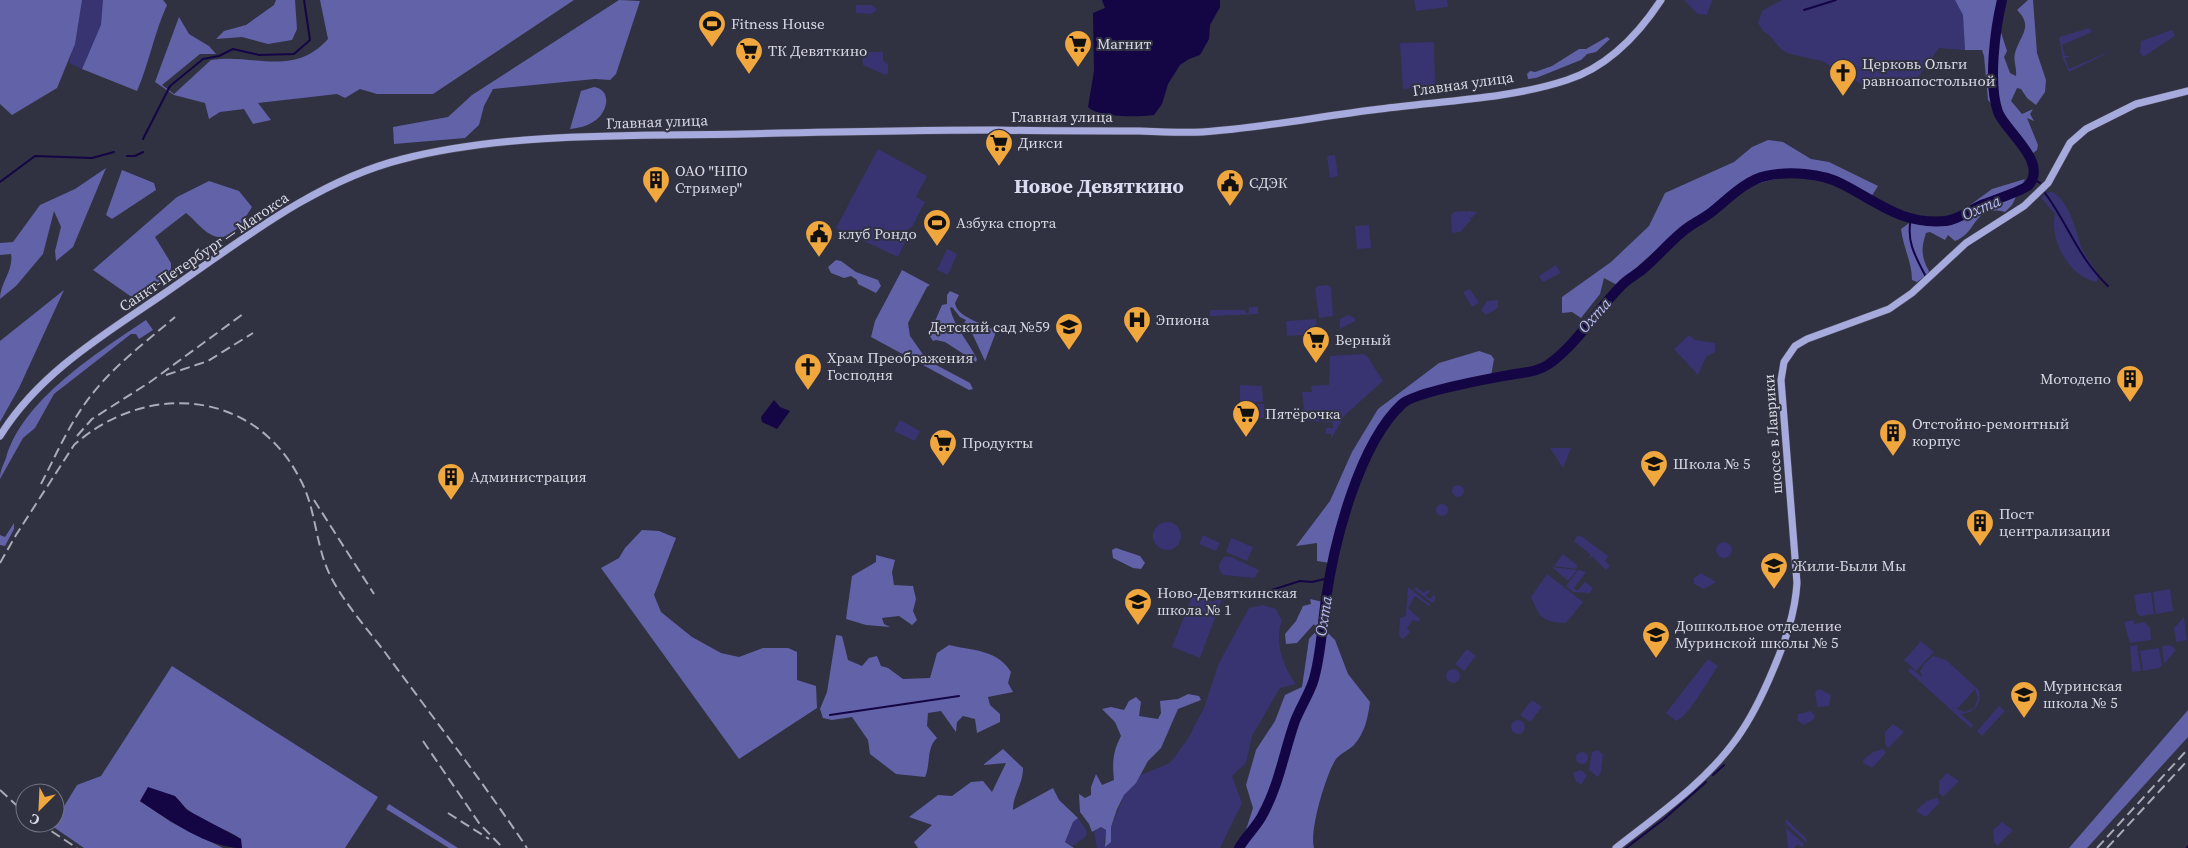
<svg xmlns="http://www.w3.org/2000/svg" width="2188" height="848" font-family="'Source Serif 4',serif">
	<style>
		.green { fill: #373471; fill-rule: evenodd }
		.forest { fill: #6262a8 }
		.water { fill: #140545 }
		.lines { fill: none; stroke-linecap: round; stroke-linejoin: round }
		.stream { stroke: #140545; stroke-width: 2 }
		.river { stroke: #140545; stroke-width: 10 }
		.secondary-casing { stroke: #4e4f5e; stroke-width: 8 }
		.secondary { stroke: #a7aadd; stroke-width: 7 }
		.rail { stroke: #aaabb7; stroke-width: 2; stroke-dasharray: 10 5; stroke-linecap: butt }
		.labels { text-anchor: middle; stroke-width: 4; stroke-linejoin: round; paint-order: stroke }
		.poi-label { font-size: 15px; fill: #d9d9e4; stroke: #303141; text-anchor: start }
		.street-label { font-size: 15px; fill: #d9d9e4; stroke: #303141 }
		.water-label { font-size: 16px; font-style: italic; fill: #b9bcf6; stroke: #303141 }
		.district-label { font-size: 20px; font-weight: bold; fill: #dadcf1; stroke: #303141 }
	</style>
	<rect width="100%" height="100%" fill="#303141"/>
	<path class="green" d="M0,0H123L91,48L82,69L69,63L74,44Z
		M1414,0H1447L1448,7L1416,11Z
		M1684,0H1712L1707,15L1698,14Z
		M1782,0H1955L1963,15L1965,50L1939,48L1919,76L1903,85L1866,87L1822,61L1790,54L1782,50L1770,36L1763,31L1758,23L1762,11Z
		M856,5H872L877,10L871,14L856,13Z
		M2090,28L2092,32L2062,45L2065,56H2071L2065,58L2069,69L2116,49L2069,72L2063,59L2059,37Z
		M2172,30L2175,36L2143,57L2140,53L2141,41Z
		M1434,42L1435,86L1403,89L1400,43Z
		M862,52H883V60L888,65V73L885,75L863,65Z
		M878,149L927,176L916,197L925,202L912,227L908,229V236L898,257L836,228Z
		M1335,155L1338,176L1330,178L1327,156Z
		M1275,181L1276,188L1255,189V182Z
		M2052,192C2069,200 2076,230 2081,247C2085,256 2093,265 2098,274L2097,282C2069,277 2049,240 2055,214L2041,198L2046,193Z
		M1466,211L1467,214V211L1477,212L1472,218L1469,217L1471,220L1460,232L1452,233L1451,215L1454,212Z
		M1369,225L1371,248L1357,249L1355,226Z
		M947,249L957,254L948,275L937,270Z
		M1556,265L1561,273L1543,282L1539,276Z
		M1328,285L1331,288L1333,316L1319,318L1315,289L1318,286Z
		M1470,289L1479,303L1472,307L1463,292Z
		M1498,300V308L1486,315L1481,310L1487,301Z
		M1249,307H1258V314L1210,316V310H1245L1246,313H1249Z
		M1348,315L1355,318V321L1340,329V319Z
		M1316,319L1317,334L1287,336L1286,321Z
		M1689,335L1695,340L1715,343V352L1706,357L1698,375L1674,349Z
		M1362,354L1367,356L1383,381L1345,415L1331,439V434H1326V428H1333L1332,422L1305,421L1302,392H1312L1311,386L1329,385L1330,356Z
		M1240,385L1262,386L1263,402L1240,403Z
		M1241,404H1264V418H1241Z
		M900,420L920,431L915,441L894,431Z
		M1550,448H1571L1563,468Z
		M1452 491a6 6 0 1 1 12 0a6 6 0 1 1-12 0Z
		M1436 510a6 6 0 1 1 12 0a6 6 0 1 1-12 0Z
		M1153 536a14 14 0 1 1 28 0a14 14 0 1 1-28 0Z
		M1203,535L1220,543L1216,551L1199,544Z
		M1577,536H1581L1608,556L1605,561L1610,566L1606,570L1592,556L1589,559L1590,554L1575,542L1572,546Z
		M1231,538L1253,547L1247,561L1226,552Z
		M1716 550a8 8 0 1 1 16 0a8 8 0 1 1-16 0Z
		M1563,554L1578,566L1576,569L1554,566Z
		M1224,557H1231L1259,570L1255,578L1223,575C1217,568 1218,564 1224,557Z
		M1552,567L1577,570L1568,581Z
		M1578,570L1586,572L1574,588L1577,591L1585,582L1593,588L1590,593L1573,592L1566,586Z
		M1701,573L1716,582L1704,589L1694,584V578Z
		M1547,574L1583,602L1566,623C1542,622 1540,618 1531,597Z
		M1408,587L1431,605L1429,606L1415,596L1408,608L1420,619L1418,622L1413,620L1407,628L1410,632L1403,639L1399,636L1400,618L1406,616Z
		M1416,587L1424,593L1427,590L1430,591L1426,596L1430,599L1434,595L1436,599L1432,603L1414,589Z
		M2170,589L2173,611L2156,614L2153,592Z
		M2151,592L2154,614L2140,616L2137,613L2134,595Z
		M1193,594L1214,602L1217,597L1222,599L1200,658L1172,647Z
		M1263,605L1276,609L1282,621C1274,641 1283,667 1296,684L1280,688L1252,736L1246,763L1232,776L1242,803L1220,848H1097L1094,832L1101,827L1106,830L1104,843L1111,842V827L1124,795L1141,775L1170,763L1187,740L1204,708L1219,663L1249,608Z
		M2184,617L2187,640L2176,642L2174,628Z
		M2133,620L2134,624L2144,622L2150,628L2151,640L2130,643L2124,622Z
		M1921,641L1934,652L1916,671L1904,660Z
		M2137,645L2141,671L2132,672L2130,646Z
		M2170,645L2176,650L2164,664L2162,646Z
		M2159,648L2162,665L2159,668L2143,671L2140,651Z
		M1467,649L1476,656L1464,671L1455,664Z
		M1933,656L1946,660L1981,692L1979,691C1982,705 1974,713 1961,714L1973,725L1971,728L1908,671L1911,668L1922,677L1920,671L1925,663ZM1975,689L1978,698L1974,708L1965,712L1957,709Z
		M1708,659L1718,666C1708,680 1690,715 1676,721L1666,713Z
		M1446 676a7 7 0 1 1 14 0a7 7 0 1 1-14 0Z
		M1819,689L1831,695L1829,706L1817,707L1815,692Z
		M1532,700L1542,707L1530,722L1520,715Z
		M1999,706L2005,711L1982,736L1977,731Z
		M1811,711L1815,716L1813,720L1804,725L1797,720L1798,714Z
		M1511 727a7 7 0 1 1 14 0a7 7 0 1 1-14 0Z
		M1893,724L1904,732L1888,748L1885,744V732Z
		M1883,749L1886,753L1872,768L1863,763V760L1873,752Z
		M1598,750L1603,755L1601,772L1598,777L1589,770L1592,752Z
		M1576 758a6 6 0 1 1 12 0a6 6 0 1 1-12 0Z
		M1581,770L1587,775L1581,785L1576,781L1573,773Z
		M1947,773L1959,781L1943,797L1939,793V781Z
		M1937,798L1940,802L1926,817L1917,812V809L1927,801Z
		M1078,818L1087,831L1086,836L1073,846L1065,842L1073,822Z
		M1786,819L1806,838L1807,843L1786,824Z
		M2002,822L2013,830L1997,846L1994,842L1993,830Z
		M1786,828L1804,844L1802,847L1798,844L1794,848H1788Z"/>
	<path class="forest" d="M0,0H82L75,44L57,88L12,115L0,104Z
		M103,0H163L167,5C154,33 149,64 137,91L82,69L101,25Z
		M276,0H295L297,29L292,40L268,44L242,37L216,39L224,31L246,25L274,5Z
		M320,0H574L433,94H377L360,89L345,98L337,94L258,103L271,120L253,124L244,109L220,112L209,119L205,103L174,95L155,82L179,17L189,34L209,46L216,54H200L162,85L174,94L211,60C254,53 293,78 328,39Z
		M619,0L640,1L616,74L610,80L595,79L493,89L484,106L479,125L465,138L394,144L393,127L448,117L472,95Z
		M1955,0H2004L1999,26L2007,51L2004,57L2010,73L2016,76C2017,68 2013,61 2015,53C2020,35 2034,27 2017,10L2028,0H2033L2037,53L2046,80L2045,92L2036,105L2027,98L2021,89L2017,88L2011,101L2022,114L2033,109L2030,114L2034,121L2027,118L2038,145L2037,150L2032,154L2024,141L1988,100L1984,56L1982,50H1965L1963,15Z
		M1607,37L1610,39L1596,52L1587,54L1581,60L1536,78L1528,79L1527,74L1530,71L1535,72L1552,66L1579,49H1586Z
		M594,87C612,90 608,111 596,120C588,126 579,128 570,129L581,91Z
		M1768,140L1783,142L1811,159L1829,162L1878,186L1871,197C1851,191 1829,181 1809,178C1741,167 1663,244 1617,285L1604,278L1600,294L1581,318L1572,312L1562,313V297L1611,262L1649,226L1665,193L1734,162L1752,147Z
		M106,168L73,247L56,261L55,251L61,227L54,211L43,254L16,286L0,299C0,283 14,270 11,254L0,255V243L13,242L40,205L75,189Z
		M122,170L154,183L156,190L112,219L106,215Z
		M2025,179L2012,205L2005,212C1973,204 1978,233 1955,241L1948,235L1945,240L1930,232L1926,233C1921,248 1921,257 1929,271L1927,275L1917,282L1912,280C1912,262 1903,247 1901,229L1919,216L1951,219L1992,189Z
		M209,181L239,191L252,207C243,221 230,246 210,234C201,229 194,219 186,213L155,237L171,263V279L136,300L93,270L177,197Z
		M836,260L841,261L856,272L878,280L881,286L876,293L858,284L857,280L851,276L844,278L831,273L828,267Z
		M902,270L930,285L927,287L908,323L910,336L927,360L970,383L973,389L969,390L871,337L875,321Z
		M64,290L19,388L0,422V341Z
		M950,291L959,295L955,303C957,319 987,323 996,332L985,361L971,331L966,329L964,323L966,320L960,317L952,307L950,308C954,327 969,342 977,359L976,362L945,342L936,340L933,341L929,335L942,305L947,304V295Z
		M146,320L153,330L139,339L136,334H131L54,394L35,428L23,438L0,479C0,470 3,466 6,458C22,400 98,352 146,320Z
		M1479,351L1491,355L1494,359L1491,376C1479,378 1469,382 1457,385C1445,388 1428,387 1416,393C1364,420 1344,511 1330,563L1317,561V543L1296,546L1330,501L1352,452L1378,409L1439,363Z
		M14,523V529L5,546L0,545V535L5,537Z
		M642,530L659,531L676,538L654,595L661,612L692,637L721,653L739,657L763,648H788L797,652V680L816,686L817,708L739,759L601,568L619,558L625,548Z
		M1116,548L1140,556L1145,563L1141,569L1133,568L1113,558L1112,550Z
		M876,555L895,560L892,572L894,585L913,586L916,599L913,611L917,620L912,625L899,616L882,618L884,624L890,627L866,625L846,619L852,576L876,562Z
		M1310,599L1323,602L1322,627L1335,640L1348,674L1370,702C1368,717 1365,733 1354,745C1349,750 1341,753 1336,759C1326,774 1309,831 1314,848H1234L1246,830L1253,808L1246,785L1256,750L1275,721L1285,695L1302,687L1309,639L1317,630L1314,624L1297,643L1286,644L1285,634L1296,621L1303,606L1311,604Z
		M836,635L842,636L848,660L862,666L869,658L877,656L881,666L888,668L903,679L930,678L937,653L949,645C973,651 997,649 1011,672L1008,683L1013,692L988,697L990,705L1000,714V722L977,733L975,719L963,716L957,722L956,732L941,711L928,713L927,726L937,738C926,748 931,764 925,777L896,774L870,754L868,740L852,717L832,720L823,718L820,709L827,692Z
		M172,666L378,797L345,848H241V839C224,827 203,823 187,809C180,803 177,794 166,794C158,794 147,799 140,801L171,822L223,848H84L52,826L77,785L101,776Z
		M1188,694L1199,696L1201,700L1178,709L1161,748L1148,761L1136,783L1124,795L1117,809L1111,827V842L1105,847L1106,830L1101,827L1092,832L1089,824L1080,812L1079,794L1085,798L1091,795V787L1096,774L1102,785L1114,780C1112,763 1113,751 1121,736L1115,722L1102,709L1111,707L1124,710L1129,701L1136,697L1141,702L1139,716L1158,719L1161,713L1160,701L1178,699Z
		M2188,710V737L2087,848H2069Z
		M1003,749L1023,768C1023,785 1013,794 1013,810L1053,788L1059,800L1078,818L1073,822L1065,842L1074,848H918L914,842L932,825L909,817L938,795L952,796L971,782L983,781L992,792L1006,763L983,765Z
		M389,804L458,848H449L386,809Z"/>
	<path class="water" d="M1102,0H1220V7L1210,25L1209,39L1200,55L1189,59L1180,65L1168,84L1162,104L1154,115C1139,117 1099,118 1088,107L1094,71L1093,13L1105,8Z
		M774,400L780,407L790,411L777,429L762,422L761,417Z
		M148,787L175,796L187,810L241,839L242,848C207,848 169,820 140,801Z"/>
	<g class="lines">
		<path class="stream" d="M1804,10L1836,0
			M143,139L170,86L203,59L219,56L233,49L259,55L294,54L310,40L304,0
			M127,156H135L143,152
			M2032,178L2040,183
			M0,182L35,156L92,158L114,152
			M2045,193C2068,224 2079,259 2108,286
			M1911,219C1906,240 1915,256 1925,275
			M1262,593L1300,581L1312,582L1329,578
			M830,715L959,696
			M1713,775L1724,765
			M1626,848L1664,819L1706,782
			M2187,848L2188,846"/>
		<path class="river" d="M1239,848C1246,836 1258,825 1263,814C1279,785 1284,752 1295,721C1300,708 1308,696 1313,682C1321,657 1322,626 1326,599C1334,542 1359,444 1402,404C1415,392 1487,379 1509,375C1524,372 1536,373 1549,364C1576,345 1598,309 1621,286C1627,279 1636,275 1643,269C1659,256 1672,238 1690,226C1697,221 1706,217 1713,211C1728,199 1746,180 1766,176C1788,171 1822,173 1842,184C1878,202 1901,225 1946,221C1960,219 1971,209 1984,204C1992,201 2024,190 2029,185C2048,161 2005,131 1998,112C1988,84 1995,29 2002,0"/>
		<defs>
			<path id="secondary" d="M0,436C38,374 103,335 162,295C237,244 314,181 403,159C509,132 634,136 743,134C827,132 911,130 995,130C1043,131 1091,131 1139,131C1160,132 1181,133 1202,132C1262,128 1321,116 1380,109C1440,101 1510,99 1567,80C1607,67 1638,35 1661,0
				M1616,848C1658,815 1706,782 1737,738C1752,717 1763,694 1773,670C1785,642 1795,614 1797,583L1781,380L1784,362L1795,346L1807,339L1889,309L1912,293L1966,243L2024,206L2048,183L2070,143L2086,129L2136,104L2188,91"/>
		</defs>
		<use href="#secondary" class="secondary-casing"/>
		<use href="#secondary" class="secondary"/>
		<path class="rail" d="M166,375L208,361L253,333
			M77,436L92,419L150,382L243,314
			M41,484C57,453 71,420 93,393C116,364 147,341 175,317
			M314,500L374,594
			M0,563L16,535L74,445C146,381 254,389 300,479C317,510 315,548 332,579C345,604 370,632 387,655C434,719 483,782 527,848
			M423,741L479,823L503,848
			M0,790L25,813
			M448,813L489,839
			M39,823L77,848
			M2097,848L2188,749
			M2107,848L2188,760"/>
	</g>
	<defs>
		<symbol id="stadium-pin" viewBox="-11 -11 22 30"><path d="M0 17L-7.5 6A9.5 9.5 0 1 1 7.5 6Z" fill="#efa73e" stroke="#303141"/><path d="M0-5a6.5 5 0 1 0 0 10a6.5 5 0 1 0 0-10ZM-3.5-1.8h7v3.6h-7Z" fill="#111"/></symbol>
		<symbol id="supermarket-pin" viewBox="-11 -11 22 30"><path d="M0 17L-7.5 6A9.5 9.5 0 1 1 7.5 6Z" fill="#efa73e" stroke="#303141"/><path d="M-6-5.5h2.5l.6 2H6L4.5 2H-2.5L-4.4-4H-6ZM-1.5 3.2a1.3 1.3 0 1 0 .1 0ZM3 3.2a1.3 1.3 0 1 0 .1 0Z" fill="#111"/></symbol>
		<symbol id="church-pin" viewBox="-11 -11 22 30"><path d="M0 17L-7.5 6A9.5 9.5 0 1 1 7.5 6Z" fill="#efa73e" stroke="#303141"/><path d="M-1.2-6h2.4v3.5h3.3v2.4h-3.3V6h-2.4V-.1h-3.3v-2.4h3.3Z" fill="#111"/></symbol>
		<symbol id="building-pin" viewBox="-11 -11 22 30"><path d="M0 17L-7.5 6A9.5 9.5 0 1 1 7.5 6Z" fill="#efa73e" stroke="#303141"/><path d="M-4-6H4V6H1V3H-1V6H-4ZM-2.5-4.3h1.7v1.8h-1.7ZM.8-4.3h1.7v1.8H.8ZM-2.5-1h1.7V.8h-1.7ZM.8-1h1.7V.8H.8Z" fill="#111"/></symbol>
		<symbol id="civic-pin" viewBox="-11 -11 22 30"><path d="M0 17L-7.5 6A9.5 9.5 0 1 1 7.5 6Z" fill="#efa73e" stroke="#303141"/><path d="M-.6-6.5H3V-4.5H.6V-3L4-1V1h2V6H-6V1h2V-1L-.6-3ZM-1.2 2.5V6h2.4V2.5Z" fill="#111"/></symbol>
		<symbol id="hospital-pin" viewBox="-11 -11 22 30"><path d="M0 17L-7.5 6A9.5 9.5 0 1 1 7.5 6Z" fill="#efa73e" stroke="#303141"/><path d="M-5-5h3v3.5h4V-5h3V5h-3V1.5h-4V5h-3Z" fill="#111"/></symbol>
		<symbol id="school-pin" viewBox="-11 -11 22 30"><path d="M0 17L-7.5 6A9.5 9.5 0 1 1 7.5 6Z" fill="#efa73e" stroke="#303141"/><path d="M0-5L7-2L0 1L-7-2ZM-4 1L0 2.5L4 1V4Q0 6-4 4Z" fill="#111"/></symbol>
	</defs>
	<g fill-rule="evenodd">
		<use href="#stadium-pin" x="696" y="8" width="32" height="43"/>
		<use href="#supermarket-pin" x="1062" y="28" width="32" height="43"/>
		<use href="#supermarket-pin" x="733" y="35" width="32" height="43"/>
		<use href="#church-pin" x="1827" y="57" width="32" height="43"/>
		<use href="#supermarket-pin" x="983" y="127" width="32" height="43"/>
		<use href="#building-pin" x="640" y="164" width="32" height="43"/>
		<use href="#civic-pin" x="1214" y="167" width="32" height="43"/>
		<use href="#stadium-pin" x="921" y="207" width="32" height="43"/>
		<use href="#civic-pin" x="803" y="218" width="32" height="43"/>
		<use href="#hospital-pin" x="1121" y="304" width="32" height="43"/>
		<use href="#school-pin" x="1053" y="311" width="32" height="43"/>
		<use href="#supermarket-pin" x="1300" y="324" width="32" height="43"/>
		<use href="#church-pin" x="792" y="351" width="32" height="43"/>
		<use href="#building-pin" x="2114" y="363" width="32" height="43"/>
		<use href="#supermarket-pin" x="1230" y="398" width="32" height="43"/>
		<use href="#building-pin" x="1877" y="417" width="32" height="43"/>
		<use href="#supermarket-pin" x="927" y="427" width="32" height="43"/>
		<use href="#school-pin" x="1638" y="448" width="32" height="43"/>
		<use href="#building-pin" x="435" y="461" width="32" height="43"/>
		<use href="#building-pin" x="1964" y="507" width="32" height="43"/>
		<use href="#school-pin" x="1758" y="550" width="32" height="43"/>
		<use href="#school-pin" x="1122" y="586" width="32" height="43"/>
		<use href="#school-pin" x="1640" y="619" width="32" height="43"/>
		<use href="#school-pin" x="2008" y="679" width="32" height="43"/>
	</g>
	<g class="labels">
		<g class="poi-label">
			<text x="731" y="29">Fitness House</text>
			<text x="1097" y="49">Магнит</text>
			<text x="768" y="56">ТК Девяткино</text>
			<text x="1862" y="69">Церковь Ольги<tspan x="1862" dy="17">равноапостольной</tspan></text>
			<text x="1018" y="148">Дикси</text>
			<text x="675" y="176">ОАО "НПО<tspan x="675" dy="17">Стример"</tspan></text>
			<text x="1249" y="188">СДЭК</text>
			<text x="956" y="228">Азбука спорта</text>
			<text x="838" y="239">клуб Рондо</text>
			<text x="1156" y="325">Эпиона</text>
			<text x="1050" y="332" text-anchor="end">Детский сад №59</text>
			<text x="1335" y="345">Верный</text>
			<text x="827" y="363">Храм Преображения<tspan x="827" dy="17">Господня</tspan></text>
			<text x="2111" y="384" text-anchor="end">Мотодепо</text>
			<text x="1265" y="419">Пятёрочка</text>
			<text x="1912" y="429">Отстойно-ремонтный<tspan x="1912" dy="17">корпус</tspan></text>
			<text x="962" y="448">Продукты</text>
			<text x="1673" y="469">Школа № 5</text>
			<text x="470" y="482">Администрация</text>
			<text x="1999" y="519">Пост<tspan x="1999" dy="17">централизации</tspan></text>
			<text x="1793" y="571">Жили-Были Мы</text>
			<text x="1157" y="598">Ново-Девяткинская<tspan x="1157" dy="17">школа № 1</tspan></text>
			<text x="1675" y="631">Дошкольное отделение<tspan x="1675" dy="17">Муринской школы № 5</tspan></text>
			<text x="2043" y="691">Муринская<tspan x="2043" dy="17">школа № 5</tspan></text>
		</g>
		<g class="street-label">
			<text transform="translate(1463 84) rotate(-8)" y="5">Главная улица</text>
			<text x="1062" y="122">Главная улица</text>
			<text transform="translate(657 122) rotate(-2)" y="5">Главная улица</text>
			<text transform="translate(204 252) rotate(-34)" y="5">Санкт-Петербург — Матокса</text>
			<text transform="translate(1773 434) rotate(-94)" y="5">шоссе в Лаврики</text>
		</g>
		<g class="water-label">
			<text transform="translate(1981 207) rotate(-23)" y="6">Охта</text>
			<text transform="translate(1594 315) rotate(-48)" y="6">Охта</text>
			<text transform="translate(1323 616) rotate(-81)" y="6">Охта</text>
		</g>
		<g class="district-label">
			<text x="1099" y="193">Новое Девяткино</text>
		</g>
	</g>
	<g transform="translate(40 808) rotate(204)"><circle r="24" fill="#303141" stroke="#747482"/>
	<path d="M0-4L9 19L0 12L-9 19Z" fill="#efa73e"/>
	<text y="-8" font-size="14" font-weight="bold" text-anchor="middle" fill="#d9d9e4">С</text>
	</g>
</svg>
